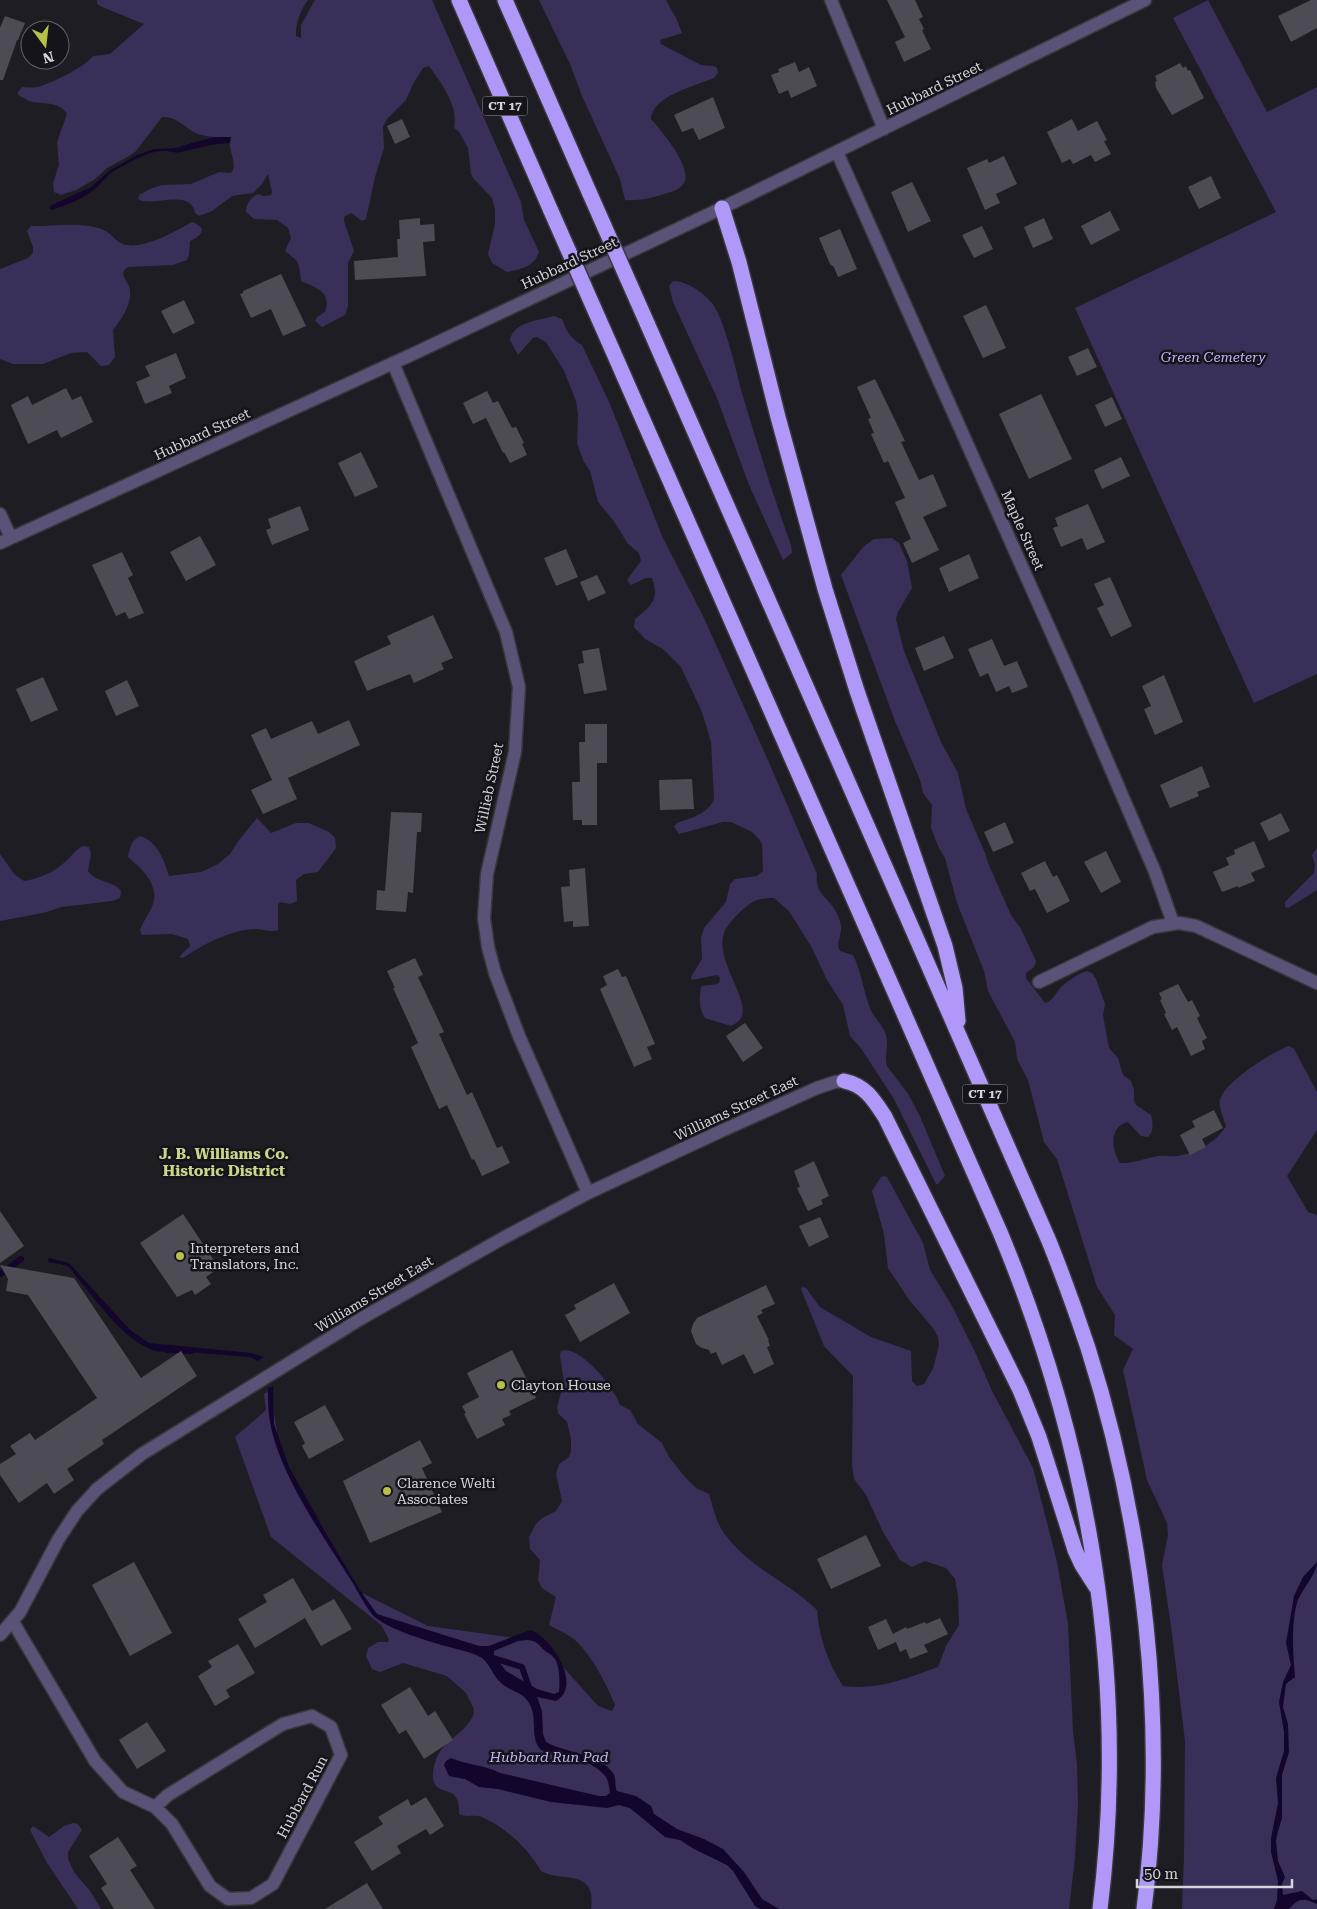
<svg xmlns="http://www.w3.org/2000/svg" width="1317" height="1909" font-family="'Roboto Serif',serif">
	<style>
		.green { fill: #3a2f59; fill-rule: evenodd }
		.water { fill: #13052c; fill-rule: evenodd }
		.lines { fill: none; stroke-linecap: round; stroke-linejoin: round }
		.stream { stroke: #13052c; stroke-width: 6 }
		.building { fill: #4d4c54 }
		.minor-casing { stroke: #38373c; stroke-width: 15 }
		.highway-casing { stroke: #38373c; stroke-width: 18 }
		.minor { stroke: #5a5277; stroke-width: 12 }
		.highway { stroke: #af98f7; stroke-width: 15 }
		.highway-bridge-casing { stroke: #38373c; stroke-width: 18; stroke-linecap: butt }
		.highway-bridge { stroke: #af98f7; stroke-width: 15 }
		.poi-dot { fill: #b6c148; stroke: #15141a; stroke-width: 2 }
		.labels { text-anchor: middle; stroke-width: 5; stroke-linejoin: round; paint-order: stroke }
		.shield { fill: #15141a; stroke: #9b9aa0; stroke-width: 1 }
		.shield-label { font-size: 12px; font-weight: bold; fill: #d5d4d9 }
		.street-label { font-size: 14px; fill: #d5d4d9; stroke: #15141a }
		.park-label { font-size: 14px; font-style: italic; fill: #c2b1fc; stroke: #15141a }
		.poi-label { font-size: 14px; fill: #d5d4d9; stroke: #15141a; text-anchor: start }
		.neighbourhood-label { font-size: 15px; font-weight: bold; fill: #ccd689; stroke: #15141a }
	</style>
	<rect width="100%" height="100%" fill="#1e1d23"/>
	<path class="green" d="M97,0H308C301,9 295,24 296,36L301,38V25L315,0H432L521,202L524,220L539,252C534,267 521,269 507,272L492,263L488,254L495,224V210L492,198L474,179L471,174L468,148L459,132L454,128C459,106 441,83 429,66L423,68L414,82L406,100L387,119L383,127L384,148L375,177L366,219L362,221L351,213L344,217V221L354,251L348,263V306L345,315L322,327L315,321L317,317L325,312C332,291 316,288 301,281L299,266L296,260L285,251L291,238L288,228L277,220L254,219L246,212C246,204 251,197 258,194L264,196L271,195L272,192L268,174L262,184L253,193L232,196L212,211L199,216L195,213C191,187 152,208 138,199L139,195L152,188L162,185L191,184L219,172L231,173C239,163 226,149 231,137C220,137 209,138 198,134C185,129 178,116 162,117L136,151L129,156L107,168L95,179L76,190L61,195L54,192L53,183L59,165L57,142L67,114C58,100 42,105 29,101C26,99 22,97 18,95V92L22,87C27,87 33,88 38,87C52,83 85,67 93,56L110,54L144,24L102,7L97,4Z
		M539,0H666L676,18L682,33L660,40L661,44L701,65L714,66L717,68L718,73L714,78C695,86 652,96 651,119C661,130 693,168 684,183C680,190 671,192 664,194C651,198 639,201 625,200L620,179L582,96L570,64Z
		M1208,0L1267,112L1317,87V674L1254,703L1075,308L1276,212L1173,18Z
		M192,222C209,228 201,236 190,241L189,255L187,260L173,265L129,267C116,272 129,282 130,290C132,304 121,320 113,330L115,357L109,365L101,366L87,352L71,353L43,364H13L0,359V269L28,258L33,253V247L27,231L31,226C50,226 70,223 89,226C95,227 103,229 107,232C112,235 117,242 123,244C142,251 176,231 192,222Z
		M673,281C687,281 703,292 712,303C725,320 736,371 742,393C757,444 773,495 791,545L792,553L783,560L749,485L717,398L673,302L669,286Z
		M554,316L562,319C566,330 571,339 582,345L610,404L662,536L703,616L767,758L817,874C815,896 828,896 836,912C839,917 842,926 841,931C840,939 836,943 840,951L853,955C862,973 863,990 870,1008C873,1017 883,1025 886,1035C889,1045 884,1056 887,1066L908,1094L919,1114L945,1176L938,1184H936L894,1099L860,1047L850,1036L843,1005L826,978L812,948L789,911L774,898C758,898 752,901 740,912C734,918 727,925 724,933C715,960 748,996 742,1016C740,1021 735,1024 731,1026L705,1018C699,1009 699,997 701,987C707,984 713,986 719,983L720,978L717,975L692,980L691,977L702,959L701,938L704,928L726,902L730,884L735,879L757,876L763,871L762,844L759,839L752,832L731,822H723L679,834L674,826L677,823C691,818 708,814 714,799L711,742L702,712L681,667L663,649L645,639L634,627L635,619C651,606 660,600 652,578H646L631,585L627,580L641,561L639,553L628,544L613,520L598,502L590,471L583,460L577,443L578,415L576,401L564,371L546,342L537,337L533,338L518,355L510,340C513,322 540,320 554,316Z
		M892,538L899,543L907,561L912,588L898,612L896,619L904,651L941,742L958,773L966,809L985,853L988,863L1011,915L1021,929L1036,961L1034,967L1026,973V978L1045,1003C1053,1001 1056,992 1062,986C1069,980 1078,974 1087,971L1092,973L1096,979L1105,1004L1103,1015L1109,1048L1118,1058L1123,1075L1131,1081L1134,1090V1101L1136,1105L1151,1115C1153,1123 1154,1131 1148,1137L1141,1136L1128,1122C1108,1127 1112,1150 1120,1163C1133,1164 1145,1158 1158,1156C1164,1155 1171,1157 1177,1156C1195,1154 1217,1142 1226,1126C1224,1119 1218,1107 1220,1100C1224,1082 1272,1052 1289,1046L1294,1049L1317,1092V1130L1287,1176L1308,1212L1317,1215V1909H1182L1184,1857L1185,1741L1171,1626L1162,1565L1168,1535L1167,1523L1147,1480L1123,1370L1133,1349L1114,1335L1115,1315L1097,1287L1057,1159L1044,1142L1028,1080L1017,1059L1015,1042L988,991L984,971L957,903L945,858L938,846L931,828L932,805L923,793L920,780L895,721L841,575L864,546L874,539Z
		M257,818L271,833L296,823H309L329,832L335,838L336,848L318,872L304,874L296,880L297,901L290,904L280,902L278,904V930C271,933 263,929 255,929C231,930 203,944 183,958L179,957L190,946L188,939L172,934L142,935L140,930C143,921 150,913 153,904C159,884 142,869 128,857C130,847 131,841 140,836C158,842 164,860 169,876L201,872L218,864L230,854L239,840Z
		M83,846L89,847L91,853L88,871C96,883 113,880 121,891L120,898L112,901L62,907L43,913L0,921V854L15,875L24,881C39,879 54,872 65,862C72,856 75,850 83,846Z
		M1317,848V890L1288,908L1285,907V902L1314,873L1315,865L1312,855Z
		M885,1176L887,1177L923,1243L930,1270L952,1306L976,1354L992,1391L1033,1468L1057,1562L1068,1624L1073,1731L1077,1764L1078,1805L1075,1858L1069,1909H779L773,1907L775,1909H591C597,1867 561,1883 541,1871C528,1848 506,1828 482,1817C474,1814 467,1818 459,1814C459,1810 459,1803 457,1799C452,1787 431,1795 433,1773C437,1738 461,1741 474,1714L473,1707L466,1693L447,1676L403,1663L380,1672L372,1669L366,1656L368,1648L378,1642H388L389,1639L381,1625L271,1537L235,1437L266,1410L264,1394L270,1390L281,1456L362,1593L428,1626L537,1641L563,1667L598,1706L612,1711L615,1705C607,1685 592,1656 576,1641C568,1634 558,1630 549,1625L556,1597L542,1588L538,1580L540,1560L530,1549L529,1537L536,1524L542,1518L556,1511L562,1501L556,1474L559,1464L569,1457L571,1451V1439L567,1422L558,1413L557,1407L564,1382L560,1356L561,1351C580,1344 615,1389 620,1405L630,1410L638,1424L662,1443L669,1457L685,1477L696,1488L709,1494C713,1507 716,1522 724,1533C748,1567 788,1582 817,1610C819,1637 828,1663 843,1686C876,1691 908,1678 938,1667L946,1646L959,1625L958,1596L955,1579L946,1568L925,1561L912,1567L900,1560L883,1532L866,1495L854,1479L852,1466L853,1376L824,1346L801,1289L802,1287L806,1288L820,1307L871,1337L911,1351L912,1381L917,1386L924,1384L933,1369L939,1345L938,1337L933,1328L910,1301L888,1268L884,1234L872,1191L881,1177ZM452,1759L462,1763L476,1766L472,1782L465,1779L449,1776Z
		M73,1823L78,1824L82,1830L68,1852V1859L74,1872L90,1891L101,1909H78L47,1863L30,1830L33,1826L49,1837L64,1826Z"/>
	<path class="water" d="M216,137H231L230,143C210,144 199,148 181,152C173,154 169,150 162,151C145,152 127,164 112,172C106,176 102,183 96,188C82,199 68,205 51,210L49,207L54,204L91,187L109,171L137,155L154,149L176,148L195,142Z
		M49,1258L69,1263L130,1330L149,1343L251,1353L264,1357L258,1361L249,1357L186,1352L179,1348C143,1368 100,1305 80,1281C76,1277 72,1269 67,1266C62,1264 53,1263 48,1262Z
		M273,1386L274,1424L289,1467L325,1531L362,1593L377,1614L479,1646H489L530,1630C552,1637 583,1686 556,1701L537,1697L542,1711L543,1734L546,1742C563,1752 600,1754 613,1773C617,1779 614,1786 617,1791L636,1796L651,1806L654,1814L677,1829L704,1839L723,1849L744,1872L762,1899L779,1909H760L755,1906L733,1871L727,1865L694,1849L680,1840L665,1837L630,1808L619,1805L607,1808L551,1802L498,1789L479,1787L465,1779L449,1776L444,1765L446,1761L451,1758C467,1765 485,1765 500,1773L599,1796H606L610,1793C609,1788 609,1782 606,1777C593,1759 561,1755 541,1750C530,1739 537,1720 531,1707C524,1690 511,1693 500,1682C493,1675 489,1663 482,1658C472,1652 460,1650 449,1647C430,1642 391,1630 376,1618C368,1612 355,1586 349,1577C321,1533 279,1473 270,1422C268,1411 268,1400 268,1388ZM528,1640C537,1641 538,1644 544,1650C547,1653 551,1653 554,1657C560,1666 560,1681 559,1692L554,1694L537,1689L506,1671L494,1655V1651L518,1641Z
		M1317,1562C1317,1574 1301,1590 1297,1603C1291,1624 1293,1655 1295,1677L1286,1684L1283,1707L1288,1724L1289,1752L1282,1775V1818L1278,1831L1276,1841L1278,1861L1285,1877L1282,1884L1283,1895L1302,1891L1313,1900L1317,1899V1904C1303,1898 1300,1897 1289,1909H1274L1277,1900L1278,1881L1271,1852V1838L1278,1803L1276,1778L1284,1751V1732L1279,1702L1283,1682L1291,1665L1286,1643L1294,1596L1303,1577Z"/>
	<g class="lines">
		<path class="stream" d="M9,1268L21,1259
			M0,1274L3,1272
			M167,1350L192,1351
			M490,1657L522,1667L530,1690"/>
	</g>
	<path class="building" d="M887,0H915L923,17L919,19L924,29L922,30L931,49L904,62L895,42L905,37Z
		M1311,0H1317V28L1291,42L1278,16Z
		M5,16L25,23L18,40H17L3,80H0V28Z
		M795,62L799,72L809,67L817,86L791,98L788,90L779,94L771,75L779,72L778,69Z
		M1180,63L1183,68L1186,66L1188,71L1190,70L1204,98L1172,115L1156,88L1155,82L1157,81L1155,76Z
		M713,97L725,128L699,140L693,128L682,132L674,115Z
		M402,119L410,137L395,144L387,126Z
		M1072,119L1078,131L1097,121L1107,140L1104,141L1111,154L1095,162L1091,155L1073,164L1070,159L1062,163L1047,132Z
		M1004,156L1017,184L996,194L1000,203L985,210L967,168L987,159L989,163Z
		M1211,176L1221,198L1199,209L1188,187Z
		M912,182L931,221L908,232L891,192Z
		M1110,211L1120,230L1091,245L1081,226Z
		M420,218V225L434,224L435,241L423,242L426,276L355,280L354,261L398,257L397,239H400L399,220Z
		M1044,218L1053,239L1033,248L1024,227Z
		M982,226L993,249L974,258L962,235Z
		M840,229L857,269L838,277L834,267L830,264L819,238Z
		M281,274L306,326L283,336L271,309L251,318L240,294L243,293V291Z
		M184,300L195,323L173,334L161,311Z
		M986,305L1006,348L983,358L963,316Z
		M1088,348L1097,367L1077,376L1068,357Z
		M176,353L186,378L169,386L172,393L145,404L136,382L150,376L145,366Z
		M875,379L905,441L901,442L919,480L933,474L947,506L923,517L939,550L912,563L903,543L911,539L895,502L905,498L888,461L884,463L871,434L874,433L868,419L871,418L857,387Z
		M66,388L72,400L81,396L93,422L61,438L57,430L28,444L11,405L28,396L32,405Z
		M487,391L493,403L498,401L512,428L516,427L524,443L522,444L527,455L510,463L504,452L503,453L486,418L473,424L463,403Z
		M1041,394L1072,459L1029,479L999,414Z
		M1112,397L1122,419L1105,427L1095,405Z
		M361,452L378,487L355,497L338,463Z
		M1121,457L1130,476L1102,489L1094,470Z
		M1088,504L1105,542L1087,550L1082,538L1061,547L1053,528L1058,526L1055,518Z
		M300,506L309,530L272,545L266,530L271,528L268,519Z
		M200,536L216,565L186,581L170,552Z
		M566,549L578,577L556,586L544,558Z
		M122,552L133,575L128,578L144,613L129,619L125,612L116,616L92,565Z
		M969,554L979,578L949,592L939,568Z
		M597,575L606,593L588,601L580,582Z
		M1110,577L1132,626L1111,637L1097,608L1104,605L1094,584Z
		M433,615L453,658L441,663L444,669L414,683L410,674L367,691L354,661L391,644L387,636Z
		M944,636L954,658L924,671L915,648Z
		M992,639L1004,666L1017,661L1028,687L1012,693L1009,686L996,692L988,673L980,677L968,649Z
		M599,648L607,690L584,694L578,664L584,663L582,651Z
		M1164,675L1183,722L1155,735L1144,709L1151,706L1142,686Z
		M43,677L58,710L31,722L16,689Z
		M127,680L139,706L116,716L105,691Z
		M349,720L360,745L288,778L297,799L263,814L251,790L272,780L251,735L266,728L271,739L312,721L318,734Z
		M585,724H607V763H597V825H582V820H573L572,782H580L579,742H585Z
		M1202,766L1210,787L1197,792L1199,796L1170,808L1160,785Z
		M692,779L694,809L660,810L659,780Z
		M391,812L422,813L421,832H417L413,893L408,892L406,912L376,910L377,890L385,891Z
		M1281,813L1290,831L1269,841L1260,823Z
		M1005,822L1014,843L993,852L984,832Z
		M1254,841L1265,867L1251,873L1255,881L1238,888V886L1222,892L1213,872L1229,865L1226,858L1235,854L1234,850Z
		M1106,851L1121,882L1101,893L1084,862Z
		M1045,861L1053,877L1057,875L1070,901L1047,913L1035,889L1030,891L1021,873Z
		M585,868L589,926L573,927V921L564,922L561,887L570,886L569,870Z
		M415,958L423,975L418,977L444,1032L439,1034L467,1095L472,1092L497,1148L502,1146L510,1163L482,1176L474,1159L472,1160L447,1105L439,1109L411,1047L418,1043L393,988H395L387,971Z
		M618,969L622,977L626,976L655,1044L647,1047L652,1059L634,1067L600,989L607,985L603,976Z
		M1178,984L1188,1002L1192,1000L1200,1016L1197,1018L1207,1038L1202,1041L1205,1049L1191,1056L1177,1027L1172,1030L1164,1014L1166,1013L1160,1000L1162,999L1159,993Z
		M745,1023L763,1048L743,1062L726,1036Z
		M1214,1110L1223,1128L1202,1139L1206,1147L1190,1155L1180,1135L1195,1127L1192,1121Z
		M814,1161L829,1196L821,1200L823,1204L808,1211L797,1188L800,1187L794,1171Z
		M0,1211L24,1246L0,1263Z
		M183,1214L219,1268L206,1277L211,1284L195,1295L192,1290L177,1297L140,1243Z
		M820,1217L829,1237L809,1247L799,1226Z
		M0,1265L74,1278L141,1378L181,1351L197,1376L102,1440L104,1444L67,1469L74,1480L54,1494L47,1483L19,1503L0,1475V1464L16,1454L10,1446L30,1433L35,1440L97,1398L28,1295L6,1291L8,1279Z
		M614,1283L630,1313L580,1342L565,1315L576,1309L574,1305Z
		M766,1285L775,1304L761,1310L763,1313L757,1316L769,1340H768L770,1346L767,1347L774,1364L754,1374L744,1354L722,1365L716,1352L711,1354L709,1350L702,1348L696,1344L691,1331L693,1324L697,1318Z
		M512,1350L536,1398L509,1411L511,1415L502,1419L505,1425L477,1439L464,1414L466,1413L462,1406L479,1397L467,1373Z
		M325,1405L344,1440L309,1459L302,1446L305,1443L294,1422Z
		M420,1440L432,1463L422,1468L442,1512L370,1543L343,1481Z
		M866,1535L881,1566L831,1589L817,1559Z
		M134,1562L172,1633L130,1656L92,1585Z
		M293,1578L312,1611L334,1599L352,1629L321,1646L305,1618L255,1648L238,1619L267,1602L263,1595Z
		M940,1618L948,1634L924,1645L928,1652L910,1659L906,1649L900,1652L896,1642L878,1650L868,1627L886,1619L893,1634L906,1627L907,1629L925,1622L926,1624Z
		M238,1644L255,1673L226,1690L230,1697L215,1706L198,1676L212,1667L208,1661Z
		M410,1687L428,1716L435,1711L453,1740L424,1759L406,1730L399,1734L381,1705Z
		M147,1722L166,1751L137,1769L119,1740Z
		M426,1797L444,1826L430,1835L426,1829L397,1846L401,1853L372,1871L354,1842L383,1824L378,1817L408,1799L411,1806Z
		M118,1837L137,1866L130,1870L155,1909H114L101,1888L107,1884L89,1856Z
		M367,1883L383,1909H325Z"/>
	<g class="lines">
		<defs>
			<path id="minor" d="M831,0L884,129
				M837,152L1076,688L1155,872L1173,923
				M393,363L506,632L519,687L515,752L487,874L484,918L488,947L495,973L519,1036L588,1193
				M0,514L11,538
				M0,543L413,354L722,208L1145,0
				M1039,982L1153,927L1179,923L1196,926L1317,983
				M13,1622L95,1761L123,1792L155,1807L168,1795L283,1724L312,1716L331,1727L341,1755L273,1884L251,1898L228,1899L210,1886L172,1824L155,1807
				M0,1635L20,1612L58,1540L77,1511L97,1489L142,1454L362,1318L505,1237L588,1193L719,1132L817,1088L835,1082L844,1081"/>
			<path id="highway" d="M459,0L551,211
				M505,0L590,194
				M722,208L739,262L778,417L825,589L857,691L945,946L955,988L958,1021
				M647,323L1049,1241C1063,1276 1076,1312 1088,1348C1144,1525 1168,1724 1144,1909
				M608,340L1000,1232C1089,1446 1129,1678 1100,1909
				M844,1081C865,1085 874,1100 885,1117L1020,1390L1039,1437L1075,1550L1082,1565L1096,1587"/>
		</defs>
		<use href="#minor" class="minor-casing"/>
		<use href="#highway" class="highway-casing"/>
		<use href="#minor" class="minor"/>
		<use href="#highway" class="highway"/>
		<defs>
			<path id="highway-bridge" d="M590,194L647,323
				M551,211L608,340"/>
		</defs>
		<use href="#highway-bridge" class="highway-bridge-casing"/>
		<use href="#highway-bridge" class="highway-bridge"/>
	</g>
	<g class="poi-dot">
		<circle cx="180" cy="1256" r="5"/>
		<circle cx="501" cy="1385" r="5"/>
		<circle cx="387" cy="1491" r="5"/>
	</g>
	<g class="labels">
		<g class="shield">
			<rect x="482.5" y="96.5" width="45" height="19" rx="4"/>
			<rect x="962.5" y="1084.5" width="45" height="19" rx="4"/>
		</g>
		<g class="shield-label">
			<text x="505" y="110">CT 17</text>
			<text x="985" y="1098">CT 17</text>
		</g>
		<g class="street-label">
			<text transform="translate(934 88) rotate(-26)" y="5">Hubbard Street</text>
			<text transform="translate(569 263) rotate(-25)" y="5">Hubbard Street</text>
			<text transform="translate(202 434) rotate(-25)" y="5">Hubbard Street</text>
			<text transform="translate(1023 530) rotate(66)" y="5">Maple Street</text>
			<text transform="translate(489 788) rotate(-78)" y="5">Willieb Street</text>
			<text transform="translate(736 1108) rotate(-25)" y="5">Williams Street East</text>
			<text transform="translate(374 1294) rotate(-31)" y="5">Williams Street East</text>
			<text transform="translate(302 1797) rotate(-62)" y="5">Hubbard Run</text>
		</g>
		<g class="park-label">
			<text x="1213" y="362">Green Cemetery</text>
			<text x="549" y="1762">Hubbard Run Pad</text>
		</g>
		<g class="poi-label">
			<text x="190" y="1253">Interpreters and<tspan x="190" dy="16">Translators, Inc.</tspan></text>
			<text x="511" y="1390">Clayton House</text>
			<text x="397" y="1488">Clarence Welti<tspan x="397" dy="16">Associates</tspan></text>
		</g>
		<g class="neighbourhood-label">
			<text x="224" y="1159">J. B. Williams Co.<tspan x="224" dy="17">Historic District</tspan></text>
		</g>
	</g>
	<g transform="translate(45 45) rotate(165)"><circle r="24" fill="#15141a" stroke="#626166"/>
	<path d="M0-4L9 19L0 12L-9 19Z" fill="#b6c148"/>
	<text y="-8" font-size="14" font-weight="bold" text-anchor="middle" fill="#d5d4d9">N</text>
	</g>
	<path d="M1137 1879v8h155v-8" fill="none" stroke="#d5d4d9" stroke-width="2.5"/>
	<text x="1144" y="1879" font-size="15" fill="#d5d4d9" stroke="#15141a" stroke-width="4" paint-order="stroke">50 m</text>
</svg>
